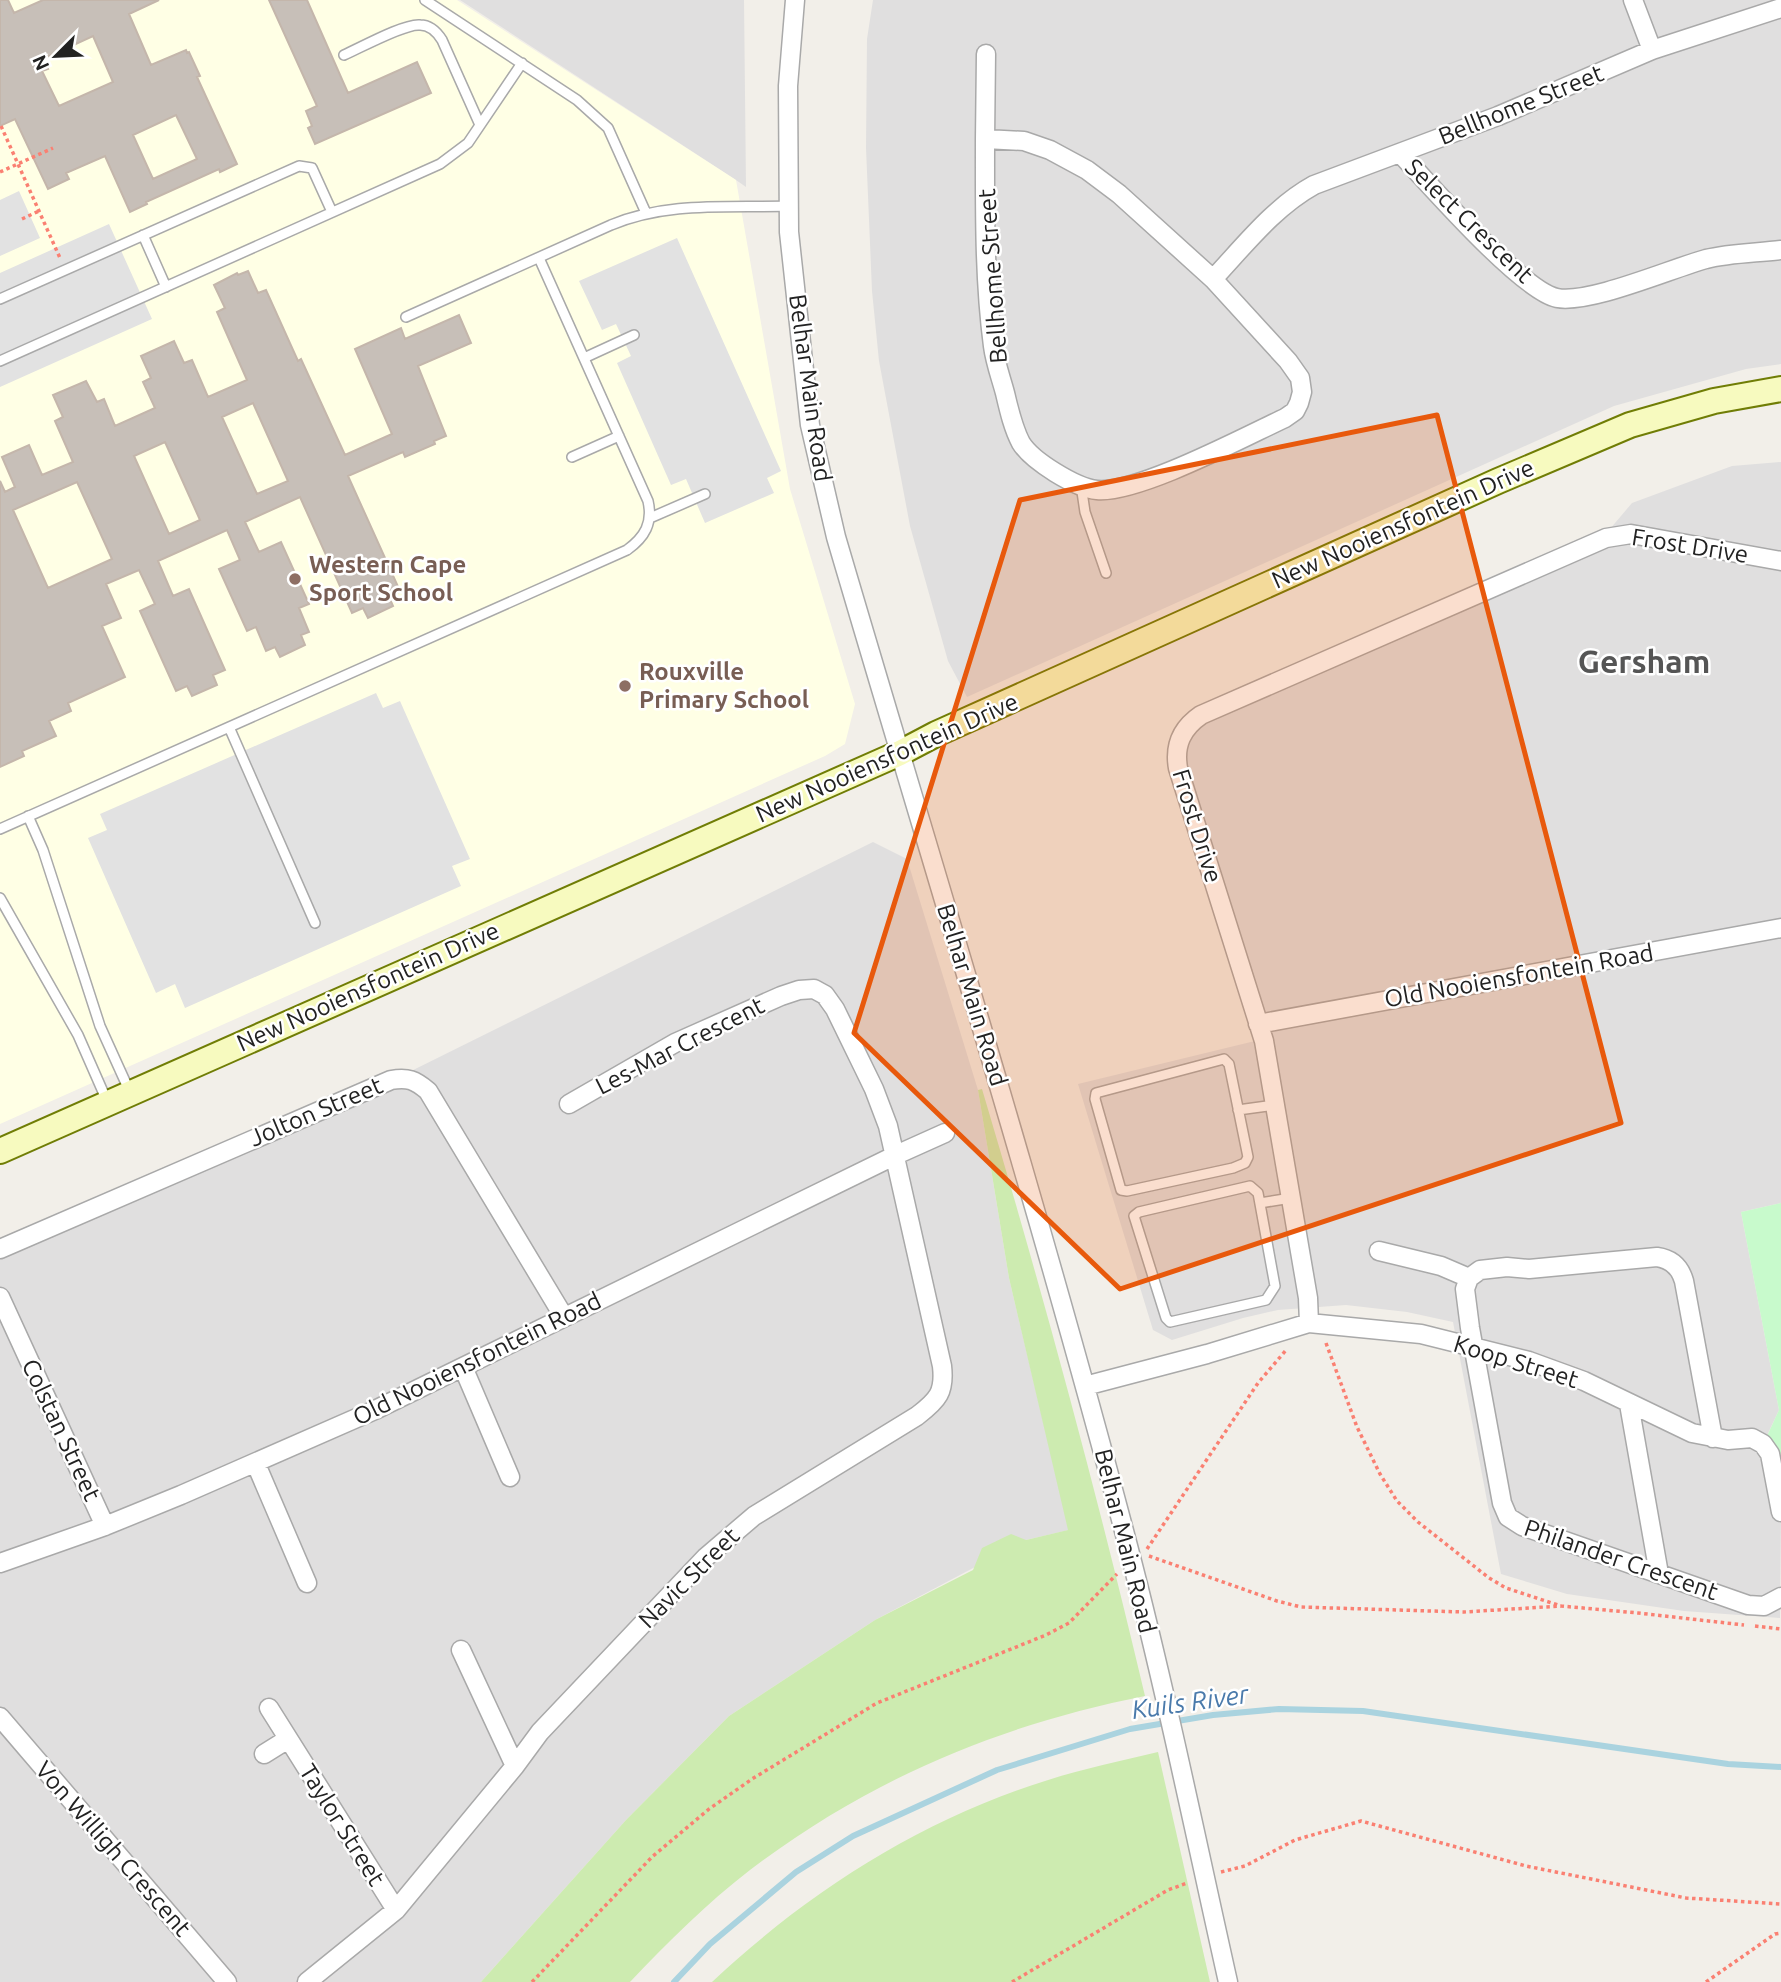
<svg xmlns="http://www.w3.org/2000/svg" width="1781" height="1982" font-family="Ubuntu,sans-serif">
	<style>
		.residential { fill: #e0dfdf }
		.education { fill: #ffffe5 }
		.grass { fill: #cdebb0 }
		.park { fill: #c8facc }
		.parking { fill: #e2e2e2 }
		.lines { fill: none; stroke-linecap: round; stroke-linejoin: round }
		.stream { stroke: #aad3df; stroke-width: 6 }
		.building { fill: #c7bfb8; stroke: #c4b6ab; stroke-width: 2; fill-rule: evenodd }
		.lane-casing { stroke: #a9a9a9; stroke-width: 12 }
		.street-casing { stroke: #a9a9a9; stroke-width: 21 }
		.secondary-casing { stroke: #707d05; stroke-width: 28 }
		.path { stroke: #fa8072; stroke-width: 3.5; stroke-dasharray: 3.5 3.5; stroke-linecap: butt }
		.lane { stroke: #fff; stroke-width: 9 }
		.street { stroke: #fff; stroke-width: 18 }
		.secondary { stroke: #f7fabf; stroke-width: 24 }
		.marked { fill: #e8590c; fill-opacity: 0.2; stroke: #e8590c; stroke-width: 5; stroke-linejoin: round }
		.education-dot { fill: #8d6e63; stroke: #fff; stroke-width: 2.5 }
		.labels { text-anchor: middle; stroke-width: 5; stroke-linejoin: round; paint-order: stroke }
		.street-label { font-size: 24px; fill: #222; stroke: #fff }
		.education-label { font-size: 24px; font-weight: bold; fill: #785e54; stroke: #fff; text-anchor: start }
		.water-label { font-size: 26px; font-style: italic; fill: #4a7aab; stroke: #fff }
		.district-label { font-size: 32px; font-weight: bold; fill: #555; stroke: #fff }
	</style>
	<rect width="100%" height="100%" fill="#f2efe9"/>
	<path class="residential" d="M460,0H744L746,187L736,180Z
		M873,0H1781V364L1746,369L1614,406L967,697L948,661L910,526L879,361L872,291L866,148L867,39Z
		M1781,462V1203L1741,1212L1779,1410L1763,1444L1781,1506L1780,1618L1684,1611L1567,1594L1501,1574L1453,1322L1407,1312L1346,1305L1278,1310L1243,1318L1172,1340L1153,1330L1078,1084L1259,1040L1176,769L1183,729L1604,536L1632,503L1732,466Z
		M873,842L907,859L978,1090L1009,1278L1069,1530L1026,1540L875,1620L729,1716L626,1820L481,1982H0V1252L391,1081Z"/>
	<path class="education" d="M0,0H457L736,180L790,489L855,704L845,744L825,756L0,1124Z"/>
	<path class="grass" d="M982,1089C1042,1290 1097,1492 1145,1696C999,1725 870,1779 750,1870C707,1903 668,1942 630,1982H481L626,1820L729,1716L875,1620L973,1570L982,1548L1011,1534L1026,1540L1068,1530L1009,1278L978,1090Z
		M1158,1752L1210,1982H712C808,1892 919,1821 1045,1781C1082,1769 1120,1761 1158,1752Z"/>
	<path class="park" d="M1781,1203V1464L1777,1449L1767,1436L1779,1410L1741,1212Z"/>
	<path class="parking" d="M19,191L40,238L0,256V200Z
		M109,224L152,319L0,387V273Z
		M677,238L781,471L767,478L774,493L705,523L686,479L671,485L617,363L631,356L616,324L602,330L579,281Z
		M376,693L383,708L400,701L470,859L452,866L461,886L185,1008L175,984L156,993L88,838L107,830L100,814Z"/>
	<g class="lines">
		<path class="stream" d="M674,1982L710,1944L796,1872L853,1836L997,1770L1130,1729L1213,1715L1279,1709L1363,1711L1728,1764L1781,1767"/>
	</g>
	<path class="building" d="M0,0H8L14,13L43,0H159L129,14L151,65L186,50L187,53L189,52L200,76L197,77L237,164L220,172L219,169L146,202L147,204L130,212L105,156L66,173L69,179L48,189L15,119L0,126ZM93,36L113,82L59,106L42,71L48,69L43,59ZM176,115L197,159L153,179L133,135Z
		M269,0H307L348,93L417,62L431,93L315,144L308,128L312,126L306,111L317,106Z
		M248,271L258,293L266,290L298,361L301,359L345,455L392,434L355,349L401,328L405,339L459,315L471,343L418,366L446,436L434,441L435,444L405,457L403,452L348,476L400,591L389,597L393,606L368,618L363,608L352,613L300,497L245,522L259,552L281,542L309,604L299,608L309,632L301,635L305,645L280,657L275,647L266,651L256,627L247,631L219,569L240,560L227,530L158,561L173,596L189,589L225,670L213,675L217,685L192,696L187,686L176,691L140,611L155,604L139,570L106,584L121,618L102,626L125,677L68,703L71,711L49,721L56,736L22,751L24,756L0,767V481L5,492L15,487L2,457L29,445L42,475L73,462L55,421L63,417L53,395L86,381L97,402L104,399L115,426L155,408L143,382L151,378L141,356L174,341L184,363L192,360L208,397L247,380L217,312L225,308L214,285L237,273L238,275ZM253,403L288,481L257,494L222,417ZM165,442L200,520L169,534L134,456ZM77,482L112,559L48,588L13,510Z"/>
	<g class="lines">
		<defs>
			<path id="lane" d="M425,0L577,100L608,128L646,213
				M344,55C360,48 405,23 420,25C430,25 437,32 442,40L480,125
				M143,235L166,287
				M0,299L299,166L312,168L332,212
				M406,317L611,225C668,201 729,208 789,206
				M584,358L634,335
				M0,361L440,164L468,143L522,63
				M572,457L619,436
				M1081,485L1085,512L1106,573
				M650,518L705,494
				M229,727L315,923
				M28,816L43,850L100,1026L129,1090
				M0,829L627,550C645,537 653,523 648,501L539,258
				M0,898L78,1035L107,1101
				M1224,1059L1229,1064L1248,1157L1245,1163L1233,1168L1127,1191L1121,1190L1095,1099L1096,1093Z
				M1238,1110L1275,1105
				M1250,1186L1258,1193L1275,1286L1266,1300L1170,1322L1166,1318L1134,1216L1139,1212Z
				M1260,1203L1291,1198"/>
			<path id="street" d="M795,0L788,86L789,232L810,425L836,537C933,867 1035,1195 1123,1527C1163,1677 1194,1830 1228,1982
				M1633,0L1652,50
				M985,139C985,208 984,278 993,346C995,362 1001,378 1005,393C1009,410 1013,428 1021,443C1032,461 1076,488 1097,490C1137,494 1244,437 1285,418L1295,411L1299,403L1302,392L1300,378L1288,361L1213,279L1119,194L1087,170L1050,150L1024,141L985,139L986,54
				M1400,153C1428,183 1522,291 1557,298C1590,304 1670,269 1706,259C1730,253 1757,253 1781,250
				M1213,279C1244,246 1274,207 1314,185L1498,116L1652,50L1781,8
				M1258,1024L1781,928
				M0,1249L391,1080C408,1077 415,1080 428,1091L564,1317
				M1379,1251L1441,1266L1469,1278
				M0,1297L105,1526
				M1309,1323L1421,1334L1529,1361L1584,1381L1692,1433L1728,1440L1752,1438L1763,1444L1770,1454L1781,1512
				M463,1367L510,1477
				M1085,1386L1207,1354L1309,1323L1308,1298L1264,1041L1178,768C1174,745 1182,728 1201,715L1606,538L1631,534L1781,561
				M1629,1404L1659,1574
				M1713,1438L1684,1281C1680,1267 1671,1259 1657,1257L1529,1269L1507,1267L1480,1270L1469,1278L1465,1289L1470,1328L1502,1503L1508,1517L1522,1526L1748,1605L1764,1606L1781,1597
				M256,1464L307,1583
				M0,1563L105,1526L181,1495L375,1410L896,1155L945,1133
				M461,1650L515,1766
				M269,1708L396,1910
				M0,1717L227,1982
				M264,1754L288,1739
				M307,1982L396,1910L515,1766L540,1732L706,1557L754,1516L917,1416C938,1400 945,1392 942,1366L888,1126L874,1089L835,1009L825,995L814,989L799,990L781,996L675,1043L569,1104"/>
			<path id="secondary" d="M0,1151L900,753L936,734L1498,481L1630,425L1714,401L1781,389"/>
		</defs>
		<use href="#lane" class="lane-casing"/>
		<use href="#street" class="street-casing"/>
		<use href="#secondary" class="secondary-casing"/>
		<path class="path" d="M1,126L60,258
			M0,172L53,148
			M22,219L39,211
			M1326,1343L1357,1427L1380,1474L1397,1501L1418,1522L1489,1578L1506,1588L1561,1606L1638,1613L1744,1625
			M1147,1549L1258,1383L1287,1349
			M1149,1556L1277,1601L1301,1607L1464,1612L1561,1606
			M1755,1626L1781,1629
			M1221,1872L1245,1866L1295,1840L1361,1821L1526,1866L1686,1898L1781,1904
			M532,1982L653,1856L709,1809L752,1779L877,1703L1046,1635L1069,1623L1117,1574
			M1012,1982L1168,1890L1187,1883
			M1706,1982L1775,1934L1781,1933"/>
		<use href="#lane" class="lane"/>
		<use href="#street" class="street"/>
		<use href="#secondary" class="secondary"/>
	</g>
	<path class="marked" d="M1437,415L1621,1123L1120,1289L854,1033L1020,500Z"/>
	<g class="education-dot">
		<circle cx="295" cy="579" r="7"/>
		<circle cx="625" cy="686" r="7"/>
	</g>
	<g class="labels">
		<g class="street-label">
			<text transform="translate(1521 105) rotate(-22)" y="8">Bellhome Street</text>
			<text transform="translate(1469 221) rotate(44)" y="8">Select Crescent</text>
			<text transform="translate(993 276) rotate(-94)" y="8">Bellhome Street</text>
			<text transform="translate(810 388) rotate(82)" y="8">Belhar Main Road</text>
			<text transform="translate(1403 524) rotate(-24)" y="8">New Nooiensfontein Drive</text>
			<text transform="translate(1690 546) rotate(9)" y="8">Frost Drive</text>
			<text transform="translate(887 758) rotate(-24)" y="8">New Nooiensfontein Drive</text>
			<text transform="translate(1197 826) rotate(73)" y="8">Frost Drive</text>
			<text transform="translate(1519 976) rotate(-10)" y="8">Old Nooiensfontein Road</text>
			<text transform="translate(368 987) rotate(-24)" y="8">New Nooiensfontein Drive</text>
			<text transform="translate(972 995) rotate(73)" y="8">Belhar Main Road</text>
			<text transform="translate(680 1046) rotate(-27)" y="8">Les-Mar Crescent</text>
			<text transform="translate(316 1112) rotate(-23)" y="8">Jolton Street</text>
			<text transform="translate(477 1359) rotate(-26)" y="8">Old Nooiensfontein Road</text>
			<text transform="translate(1516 1362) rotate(17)" y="8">Koop Street</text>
			<text transform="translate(61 1430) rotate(65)" y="8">Colstan Street</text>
			<text transform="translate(1125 1541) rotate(76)" y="8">Belhar Main Road</text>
			<text transform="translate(1621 1560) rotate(19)" y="8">Philander Crescent</text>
			<text transform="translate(689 1578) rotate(-45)" y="8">Navic Street</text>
			<text transform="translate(342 1825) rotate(58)" y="8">Taylor Street</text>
			<text transform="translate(113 1849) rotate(49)" y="8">Von Willigh Crescent</text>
		</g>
		<g class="education-label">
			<text x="309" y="573">Western Cape<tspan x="309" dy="28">Sport School</tspan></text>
			<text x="639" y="680">Rouxville<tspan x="639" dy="28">Primary School</tspan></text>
		</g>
		<g class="water-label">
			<text transform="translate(1190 1702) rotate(-8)" y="9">Kuils River</text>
		</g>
		<g class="district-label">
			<text x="1644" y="673">Gersham</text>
		</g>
	</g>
	<g transform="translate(56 56) rotate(246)" stroke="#ffffff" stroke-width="5" paint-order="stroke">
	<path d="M0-5L12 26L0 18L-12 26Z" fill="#222222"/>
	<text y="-10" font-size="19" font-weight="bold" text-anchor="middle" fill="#222222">N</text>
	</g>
</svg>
